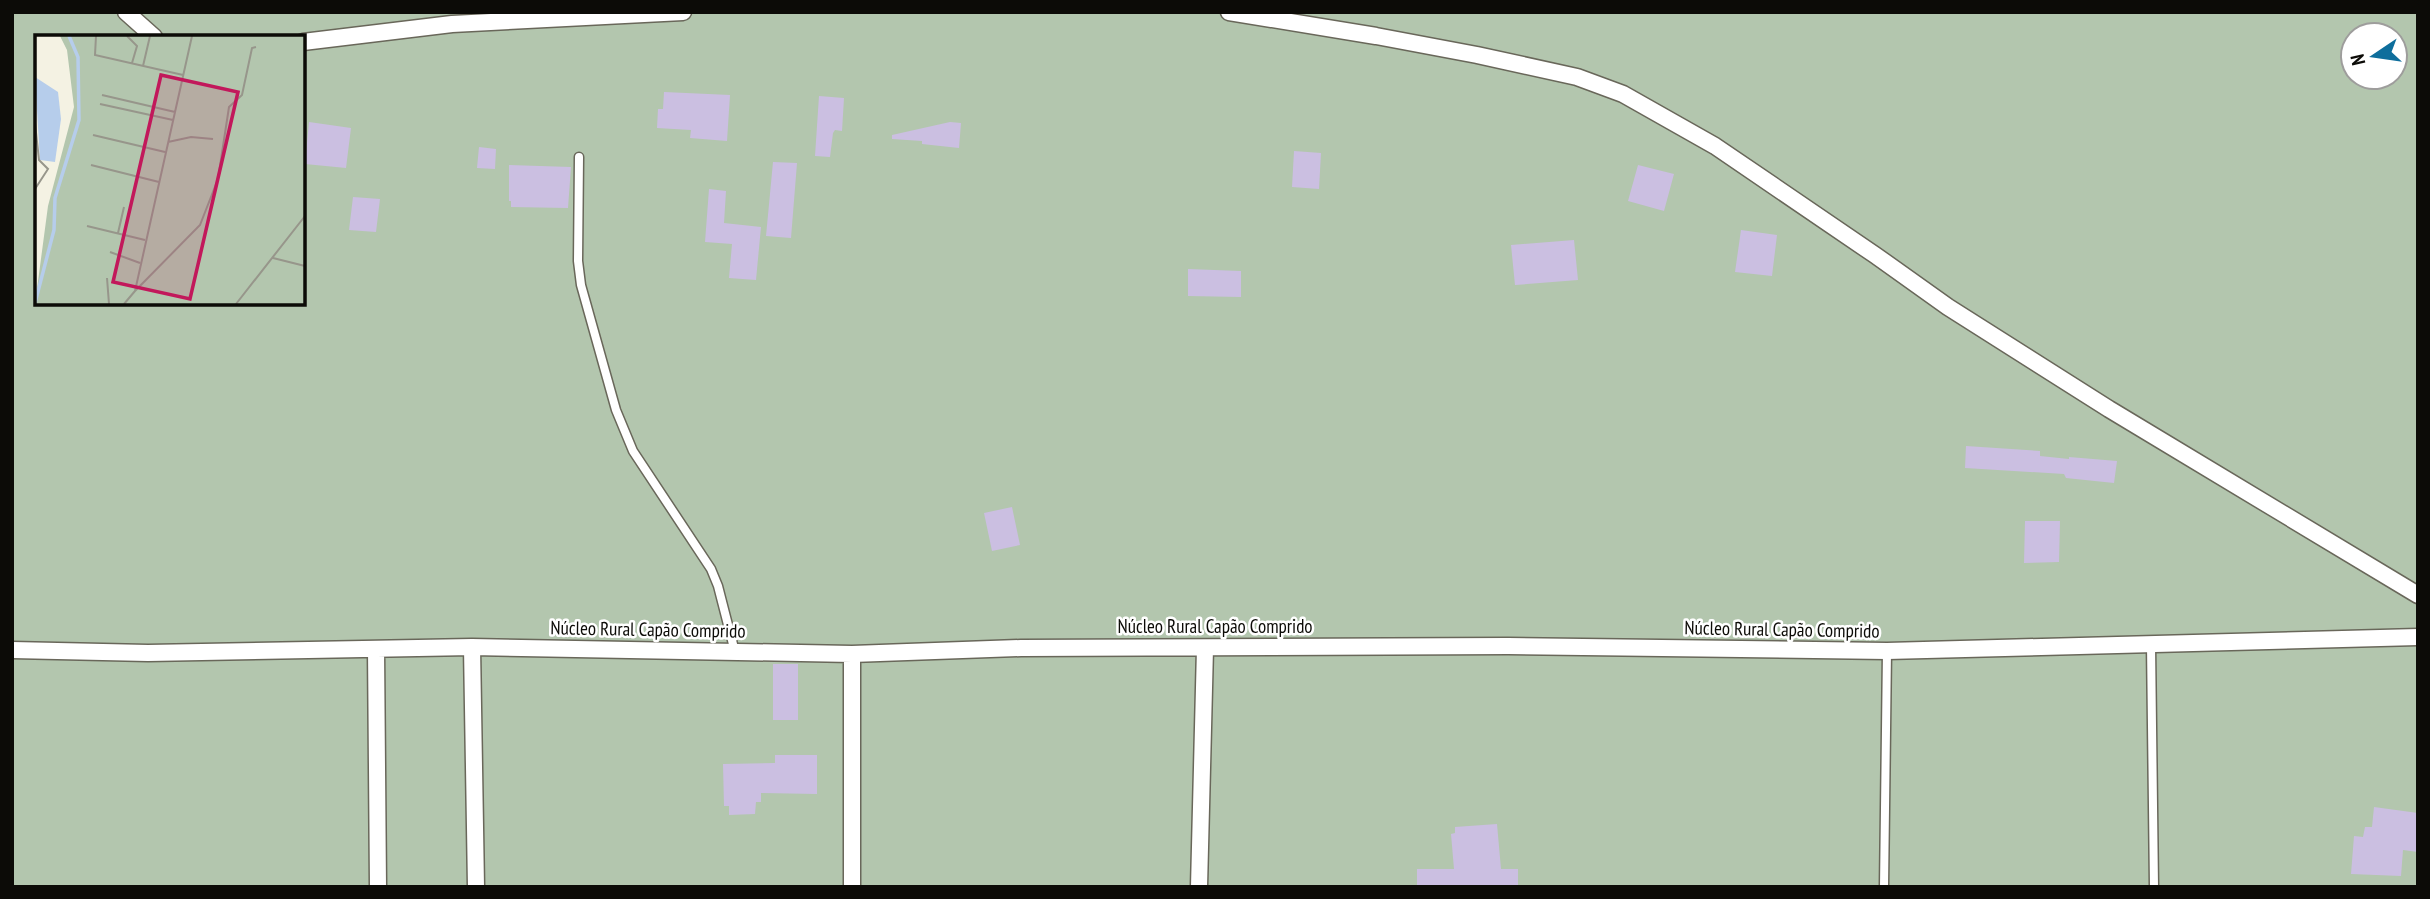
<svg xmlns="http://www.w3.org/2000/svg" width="2430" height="899" font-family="'PT Sans Narrow',sans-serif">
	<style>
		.green { fill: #b3c6ae; fill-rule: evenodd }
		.building { fill: #cbbfe1 }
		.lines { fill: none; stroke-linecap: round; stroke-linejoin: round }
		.service-casing { stroke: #69675a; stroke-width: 11 }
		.minor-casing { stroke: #69675a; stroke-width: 19 }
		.service { stroke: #fff; stroke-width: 8 }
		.minor { stroke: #fff; stroke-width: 16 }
		.labels { text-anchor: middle; stroke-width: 5; stroke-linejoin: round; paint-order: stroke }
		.street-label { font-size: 19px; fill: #0c0b07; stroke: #fff }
		.inset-river { fill: none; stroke: #b6cdeb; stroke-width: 3.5 }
		.inset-road { fill: none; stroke: #97968b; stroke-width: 2 }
		.view { fill: #c2185b; fill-opacity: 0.15; stroke: #c2185b; stroke-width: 3.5 }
		.inset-edge { fill: none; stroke: #0c0b07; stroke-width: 3.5 }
	</style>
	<rect width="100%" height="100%" fill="#f4f2e3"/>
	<path class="green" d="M12,12H2418V887H12ZM2353,35H2395V77H2353ZM37,37H303V303H37Z"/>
	<path class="building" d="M664,92L730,95L727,141L690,138L691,130L657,128L658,109H663Z
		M819,96L844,98L842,131L835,130L833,133L830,157L815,156Z
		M309,122L351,128L346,168L305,164Z
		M950,122L961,123L959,148L922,144V141L892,139V135Z
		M479,147L496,149L495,169L477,168Z
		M1294,151L1321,153L1319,189L1292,187Z
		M773,162L797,163L791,238L766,236Z
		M509,165L571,167L568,208L511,207V201H509Z
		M1638,165L1674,174L1664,211L1628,201Z
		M709,189L726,191L724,223L761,227L756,280L729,278L732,244L705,242Z
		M353,197L380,199L376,232L349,230Z
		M1741,230L1777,235L1772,276L1735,272Z
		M1574,240L1578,280L1515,285L1511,245Z
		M1188,269L1241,271V297L1188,296Z
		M1966,446L2040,451V456L2069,459V457L2117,461L2114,483L2066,478L2064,474L1965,468Z
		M1012,507L1020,545L992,551L984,513Z
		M2025,521H2060L2059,562L2024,563Z
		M773,664H798V720H773Z
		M775,755H817V794L761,793V802H756L755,814L729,815V806H724L723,764L775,763Z
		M2374,807L2418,813V852L2403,850L2401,876L2351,874L2354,836L2363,837L2365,827H2372Z
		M1497,824L1501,869H1518V887H1417V869H1454L1451,834L1455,833V827Z"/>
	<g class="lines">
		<defs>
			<path id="service" d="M579,157L578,261L581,285L616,410L633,451L711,569L718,586L735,652
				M2151,645L2154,887
				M1884,887L1887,651"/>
			<path id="minor" d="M126,12L154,37
				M1229,12L1376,36L1477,55L1577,77L1623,94L1715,146L1875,255L1948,307L2109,409L2418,595
				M303,42L452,24L683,12
				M472,647L476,887
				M376,649L378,887
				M12,650L148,653L472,647L852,654L1021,648L1508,646L1887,651L2418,637
				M852,887V654
				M1199,887L1205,648"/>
		</defs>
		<use href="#service" class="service-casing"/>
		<use href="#minor" class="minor-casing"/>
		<use href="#service" class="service"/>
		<use href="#minor" class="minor"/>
	</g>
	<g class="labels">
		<g class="street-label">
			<text x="1215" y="633">Núcleo Rural Capão Comprido</text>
			<text transform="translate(648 629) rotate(1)" y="7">Núcleo Rural Capão Comprido</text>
			<text transform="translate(1782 629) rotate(1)" y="7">Núcleo Rural Capão Comprido</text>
		</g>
	</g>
	<g transform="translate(35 35)">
		<rect width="270" height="270" fill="#f4f2e3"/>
		<path d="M25,1H269V269H0L13,171L39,72L32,15Z" fill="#b3c6ae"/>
		<path d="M0,42L23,57L26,84L20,127L5,125Z" fill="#b6cdeb"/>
		<path class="inset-river" d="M0,268L19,195L20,163L44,85L43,22L34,1"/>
		<path class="inset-road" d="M61,1L60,20L148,40M92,1L102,11L97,28M108,31L115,1M67,60L140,77M65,69L138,85M0,88L4,125L13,134L0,154M58,100L130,117M133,107L156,102L178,104M56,130L124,147M52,191L110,205M83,198L89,172M75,217L105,228M238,223L270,231M72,243L74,269M100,256L165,190L183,144L194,72L207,60L217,13L221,12M89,269L100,256L157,1M201,269L270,181"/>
		<path class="view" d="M126,40L203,57L155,264L78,247Z"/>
		<rect width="270" height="270" class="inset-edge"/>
	</g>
	<rect width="2430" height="899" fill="none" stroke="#0c0b07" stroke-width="28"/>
	<g transform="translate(2374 56) rotate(257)"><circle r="33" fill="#ffffff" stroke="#9e9d9c" stroke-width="2"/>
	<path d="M0-5L12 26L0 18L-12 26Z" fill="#0e6e9c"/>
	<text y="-10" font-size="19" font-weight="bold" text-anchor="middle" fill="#0c0b07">N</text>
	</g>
</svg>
